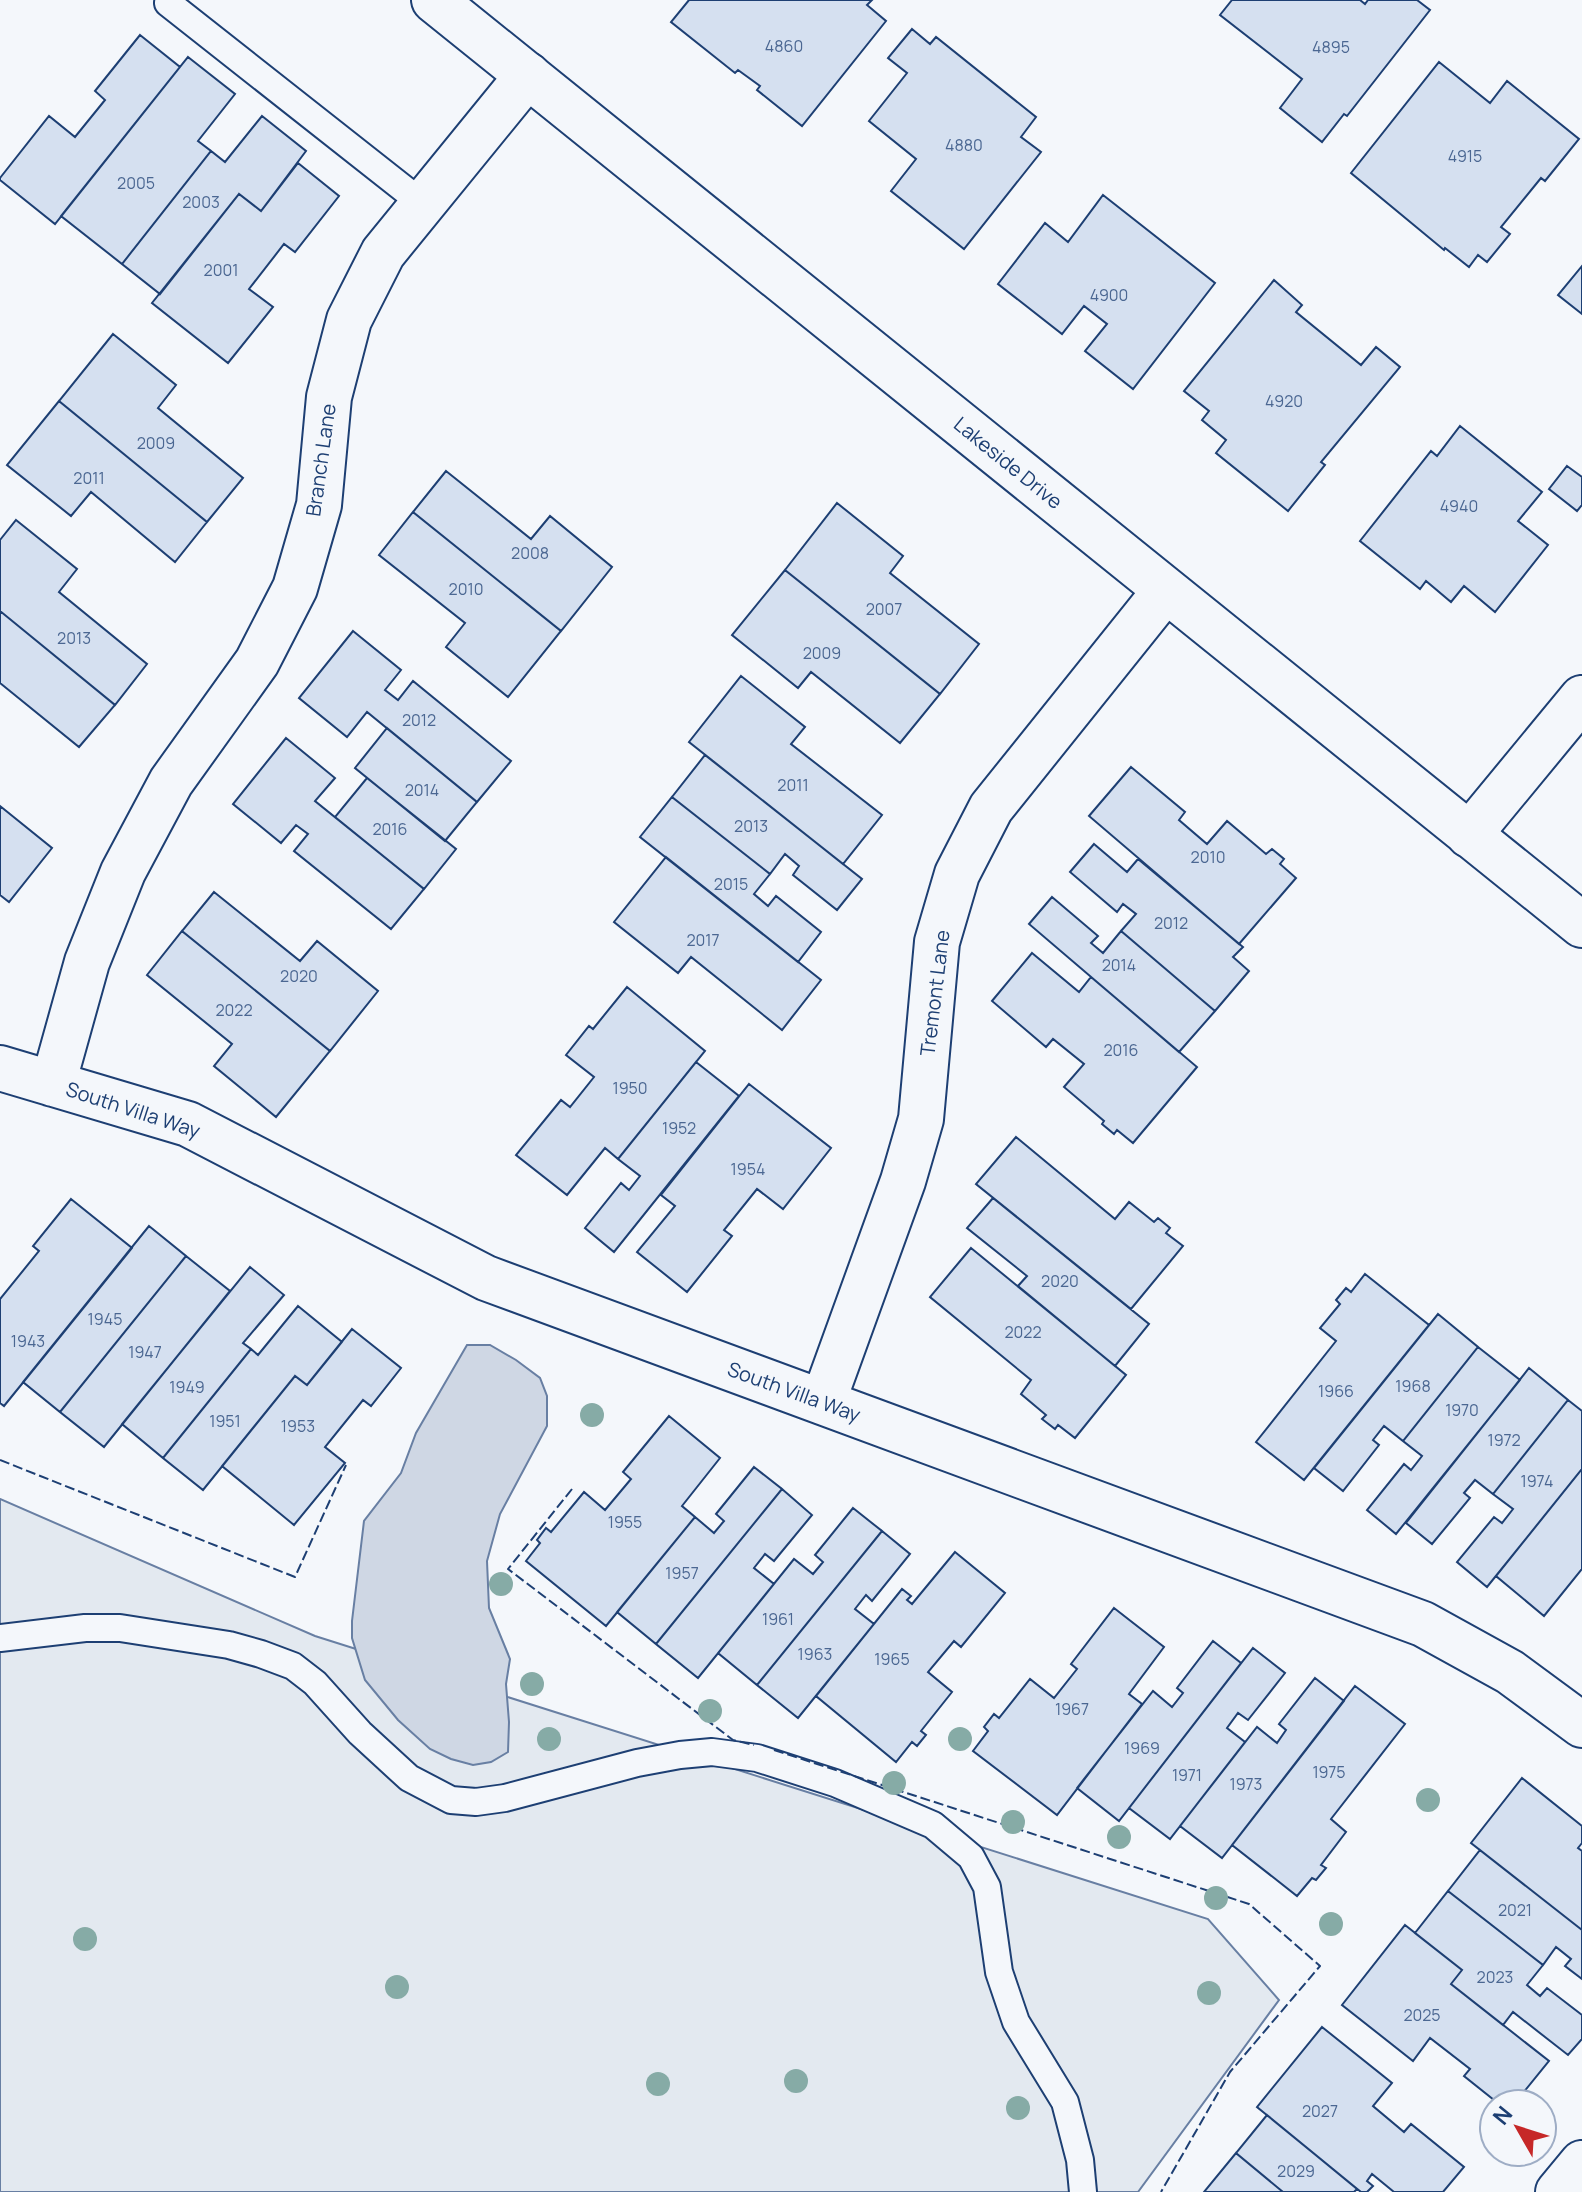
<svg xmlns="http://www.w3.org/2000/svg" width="1582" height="2192" font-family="Manrope,sans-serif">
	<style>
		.green { fill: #e3e9f0; stroke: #687fa3; stroke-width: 2 }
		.water { fill: #cfd7e4; stroke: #687fa3; stroke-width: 2 }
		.building { fill: #d5e0f0; stroke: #1d3f73; stroke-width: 2 }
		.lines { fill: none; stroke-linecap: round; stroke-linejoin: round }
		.service-casing { stroke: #1d3f73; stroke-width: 30 }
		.minor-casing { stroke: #1d3f73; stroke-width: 48 }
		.secondary-casing { stroke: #1d3f73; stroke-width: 48 }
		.service { stroke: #f4f7fb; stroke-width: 26 }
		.minor { stroke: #f4f7fb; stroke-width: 44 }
		.secondary { stroke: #f4f7fb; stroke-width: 44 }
		.fence { stroke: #1d3f73; stroke-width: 2; stroke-dasharray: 10 4; stroke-linecap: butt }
		.tree { fill: #86aba6 }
		.labels { text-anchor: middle; stroke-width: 6; stroke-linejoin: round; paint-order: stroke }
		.number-label { font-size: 16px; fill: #4b6792 }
		.street-label { font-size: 20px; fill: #1d3f73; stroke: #f4f7fb }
	</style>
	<rect width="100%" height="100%" fill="#f4f7fb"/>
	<path class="green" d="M0,1499L315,1636L1208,1919L1279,2000L1138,2192H0Z"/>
	<path class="water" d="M467,1345H490L516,1360L540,1378L547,1396V1426L500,1514L487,1561L489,1608L510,1659L506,1684L509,1722L508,1752L491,1762L473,1765L451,1759L430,1749L398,1720L365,1680L352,1638V1621L364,1521L401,1473L416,1433Z"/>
	<path class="building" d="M689,0H872L867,5L886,21L802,126L757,90L760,86L738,70L735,73L671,22Z
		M1232,0H1360L1365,4L1368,0H1417L1430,10L1347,116L1344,114L1322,142L1280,108L1302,79L1220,15Z
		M912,29L930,44L936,37L1036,117L1021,137L1041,152L964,249L891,191L916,159L869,121L907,73L888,58Z
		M140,35L180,67L55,224L0,180V178L49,116L75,137L105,100L95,91Z
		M188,57L235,94L198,141L211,151L122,264L61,216Z
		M1439,62L1490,103L1507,81L1579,139L1545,181L1541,178L1501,227L1510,234L1487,262L1478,255L1469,267L1445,248L1444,250L1351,173Z
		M262,116L306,151L261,211L239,194L160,294L122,264L211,151L225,162Z
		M298,163L339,196L295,252L284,244L249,289L273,307L228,363L152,303L239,194L261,211Z
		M1103,195L1215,283L1133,389L1085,351L1107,324L1084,306L1062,334L998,284L1045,223L1068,242Z
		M1582,266V314L1558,295Z
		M1274,280L1302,305L1296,312L1361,365L1376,347L1400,367L1321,462L1325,465L1288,511L1216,453L1226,440L1202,420L1209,411L1184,391Z
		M113,334L176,385L158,408L243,478L207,522L59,401Z
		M59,401L207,522L175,562L91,492L71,516L7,465Z
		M1460,426L1542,492L1518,521L1548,545L1495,612L1464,586L1451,602L1426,581L1420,589L1360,541L1431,451L1437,456Z
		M1567,466L1582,477V505L1577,511L1549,489Z
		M446,471L531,539L550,516L612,567L561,631L413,512Z
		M837,503L903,556L890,573L979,644L940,694L785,570Z
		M413,512L561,631L508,697L446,647L465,623L379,555Z
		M16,520L77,569L59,592L147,664L115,705L0,611V540Z
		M785,570L940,694L900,743L811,672L798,688L732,635Z
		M0,611L115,705L79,747L0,683Z
		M353,631L401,670L385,690L398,700L413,681L511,761L477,802L367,712L347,737L299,698Z
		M741,676L805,727L791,744L882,815L843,864L689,742Z
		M387,728L477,802L445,841L355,768Z
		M286,738L335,778L315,801L424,889L391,929L294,851L308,834L296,825L281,843L233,804Z
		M705,755L862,879L837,910L793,875L799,866L785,854L770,874L672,797Z
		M1131,767L1185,812L1179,820L1207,844L1227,821L1266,854L1272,849L1284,859L1280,864L1296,878L1239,944L1089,816Z
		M367,778L456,849L424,889L335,817Z
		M672,797L770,874L754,894L768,906L776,896L821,932L798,962L640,837Z
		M0,806L52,848L9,902L0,895Z
		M1094,844L1127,872L1138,859L1243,947L1233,957L1249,971L1215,1011L1121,931L1136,914L1123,904L1117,912L1070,872Z
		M666,857L821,980L782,1030L691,957L678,973L614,922Z
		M214,892L300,961L317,941L378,991L330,1051L182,931Z
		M1052,897L1098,936L1091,943L1103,953L1121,931L1215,1011L1179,1052L1029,924Z
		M182,931L330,1051L276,1117L214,1066L232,1044L147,975Z
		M1032,953L1079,992L1091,977L1197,1067L1133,1143L1117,1130L1114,1134L1102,1124L1104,1121L1064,1087L1084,1064L1053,1039L1046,1047L992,1001Z
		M627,987L705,1051L618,1159L605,1148L567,1195L516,1155L561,1100L570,1107L594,1077L566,1055L589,1026L593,1029Z
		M696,1062L739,1096L614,1252L585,1228L621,1183L629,1190L640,1176L618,1159Z
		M749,1084L831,1148L783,1209L757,1189L724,1230L732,1236L687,1292L637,1252L675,1206L661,1195Z
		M1016,1137L1115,1219L1129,1202L1154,1222L1158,1218L1170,1228L1166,1233L1183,1246L1131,1309L976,1184Z
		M993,1198L1149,1324L1115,1366L1018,1286L1027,1276L967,1228Z
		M71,1199L132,1248L4,1406L0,1403V1299L39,1251L33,1246Z
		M149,1226L186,1256L60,1412L23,1382Z
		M971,1248L1126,1375L1075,1438L1058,1425L1055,1429L1042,1419L1046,1415L1021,1394L1031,1380L930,1297Z
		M186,1256L230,1291L104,1447L60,1412Z
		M250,1267L284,1295L243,1343L251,1349L163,1458L122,1424Z
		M1365,1274L1429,1325L1304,1480L1256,1442L1336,1341L1320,1328L1340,1304L1336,1300L1346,1288L1351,1292Z
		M298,1306L342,1342L307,1385L295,1376L203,1490L163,1458L251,1349L258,1355Z
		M1438,1314L1478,1347L1403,1441L1384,1426L1373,1440L1379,1445L1343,1491L1314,1468Z
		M352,1329L401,1368L371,1406L363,1400L325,1447L345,1463L294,1525L222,1466L295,1376L307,1385Z
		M1478,1347L1520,1380L1396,1534L1367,1510L1404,1464L1411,1470L1422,1456L1403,1441Z
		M1529,1368L1568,1400L1493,1494L1475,1480L1464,1493L1470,1498L1432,1544L1406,1523Z
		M1568,1400L1582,1411V1469L1487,1587L1457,1562L1494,1517L1502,1523L1513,1509L1493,1494Z
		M669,1416L720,1458L682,1506L695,1517L606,1626L526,1561L540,1543L537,1540L546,1528L551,1532L584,1492L605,1510L631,1479L623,1472Z
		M754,1467L782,1489L656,1644L617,1612L695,1517L714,1533L724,1521L716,1514Z
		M1582,1469V1569L1544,1616L1496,1576Z
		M782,1489L812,1515L774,1561L765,1554L754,1568L774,1584L698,1678L656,1644Z
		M853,1508L882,1531L757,1685L718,1653L794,1559L813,1574L823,1562L815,1555Z
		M882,1531L910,1554L872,1601L866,1595L855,1609L874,1624L798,1718L757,1685Z
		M955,1552L1005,1593L961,1647L954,1641L928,1672L952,1692L921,1731L926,1735L917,1746L912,1742L896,1762L816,1696L902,1589L911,1596L907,1600L912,1604Z
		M1114,1608L1164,1647L1129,1694L1142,1704L1057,1815L973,1751L988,1731L984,1727L994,1714L999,1718L1030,1679L1054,1698L1077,1669L1071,1664Z
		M1213,1641L1241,1663L1119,1821L1077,1788L1153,1691L1172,1707L1183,1693L1177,1688Z
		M1253,1648L1285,1673L1248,1720L1238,1713L1227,1728L1245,1742L1170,1839L1129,1808Z
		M1315,1678L1344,1701L1222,1858L1180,1826L1257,1727L1277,1743L1286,1730L1279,1724Z
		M1355,1686L1405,1724L1331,1819L1346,1832L1321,1865L1326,1868L1316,1880L1312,1878L1297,1896L1232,1845Z
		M1522,1778L1582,1826V1843L1578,1848L1582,1851V1930L1471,1843Z
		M1480,1850L1582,1930V1979L1565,1966L1571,1959L1556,1947L1543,1965L1448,1891Z
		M1448,1891L1543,1965L1527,1985L1540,1996L1547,1988L1582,2015V2039L1568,2055L1513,2012L1503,2025L1451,1984L1462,1970L1415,1933Z
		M1405,1925L1462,1970L1451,1984L1549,2061L1514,2104H1499L1464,2076L1470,2069L1430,2038L1413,2061L1342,2005Z
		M1322,2027L1392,2083L1373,2106L1404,2132L1411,2124L1464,2167L1443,2192H1394L1372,2174L1367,2181L1373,2186L1367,2192H1361L1257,2107Z
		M1267,2115L1357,2189L1354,2192H1283L1236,2153Z
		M1236,2153L1283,2192H1204Z"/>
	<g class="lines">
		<defs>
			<path id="service" d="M168,3L423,204
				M0,1638L85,1628H120L229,1645L261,1654L293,1666L315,1683L360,1733L409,1778L451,1800L476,1802L505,1798L637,1763L680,1755L712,1752L757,1758L835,1783L933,1825L971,1857L987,1887L999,1972L1016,2022L1065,2102L1080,2160L1083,2192"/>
			<path id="minor" d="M1469,835L1582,698
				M0,1068L188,1124L486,1278L1423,1624L1510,1672L1582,1725
				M53,1084L87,962L123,872L171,782L257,662L295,588L319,505L329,397L349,320L383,253L528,75
				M823,1402L903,1181L921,1119L937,942L957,874L991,808L1165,591
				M1558,2192L1582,2163"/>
			<path id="secondary" d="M434,0L1582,925"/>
		</defs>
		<use href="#service" class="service-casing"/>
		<use href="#minor" class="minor-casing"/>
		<use href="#secondary" class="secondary-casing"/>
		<use href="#service" class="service"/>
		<use href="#minor" class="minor"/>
		<use href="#secondary" class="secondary"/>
		<path class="fence" d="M0,1460L295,1577L346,1465
			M572,1489L508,1569L733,1740L754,1745
			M774,1750L1249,1904L1320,1966L1230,2072L1161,2192"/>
	</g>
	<g class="tree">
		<circle cx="592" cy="1415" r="12"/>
		<circle cx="501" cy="1584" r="12"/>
		<circle cx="532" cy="1684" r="12"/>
		<circle cx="710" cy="1711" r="12"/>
		<circle cx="549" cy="1739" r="12"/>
		<circle cx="960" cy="1739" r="12"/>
		<circle cx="894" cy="1783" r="12"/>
		<circle cx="1428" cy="1800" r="12"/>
		<circle cx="1013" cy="1822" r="12"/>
		<circle cx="1119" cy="1837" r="12"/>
		<circle cx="1216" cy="1898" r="12"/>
		<circle cx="1331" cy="1924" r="12"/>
		<circle cx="85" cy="1939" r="12"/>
		<circle cx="397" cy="1987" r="12"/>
		<circle cx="1209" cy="1993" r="12"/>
		<circle cx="796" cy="2081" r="12"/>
		<circle cx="658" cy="2084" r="12"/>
		<circle cx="1018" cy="2108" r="12"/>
	</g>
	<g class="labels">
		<g class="number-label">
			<text x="784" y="52">4860</text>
			<text x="1331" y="53">4895</text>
			<text x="964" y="151">4880</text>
			<text x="1465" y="162">4915</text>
			<text x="136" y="189">2005</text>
			<text x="201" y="208">2003</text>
			<text x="221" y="276">2001</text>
			<text x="1109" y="301">4900</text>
			<text x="1284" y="407">4920</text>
			<text x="156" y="449">2009</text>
			<text x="89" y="484">2011</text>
			<text x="1459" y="512">4940</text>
			<text x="530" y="559">2008</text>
			<text x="466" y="595">2010</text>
			<text x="884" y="615">2007</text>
			<text x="74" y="644">2013</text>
			<text x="822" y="659">2009</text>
			<text x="419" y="726">2012</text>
			<text x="793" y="791">2011</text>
			<text x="422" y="796">2014</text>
			<text x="751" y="832">2013</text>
			<text x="390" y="835">2016</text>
			<text x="1208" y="863">2010</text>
			<text x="731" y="890">2015</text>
			<text x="1171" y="929">2012</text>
			<text x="703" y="946">2017</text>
			<text x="1119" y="971">2014</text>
			<text x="299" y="982">2020</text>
			<text x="234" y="1016">2022</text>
			<text x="1121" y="1056">2016</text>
			<text x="630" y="1094">1950</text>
			<text x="679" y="1134">1952</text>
			<text x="748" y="1175">1954</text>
			<text x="1060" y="1287">2020</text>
			<text x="105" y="1325">1945</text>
			<text x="1023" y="1338">2022</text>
			<text x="28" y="1347">1943</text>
			<text x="145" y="1358">1947</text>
			<text x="1413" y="1392">1968</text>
			<text x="187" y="1393">1949</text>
			<text x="1336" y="1397">1966</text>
			<text x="1462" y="1416">1970</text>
			<text x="225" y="1427">1951</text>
			<text x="298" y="1432">1953</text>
			<text x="1504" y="1446">1972</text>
			<text x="1537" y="1487">1974</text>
			<text x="625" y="1528">1955</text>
			<text x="682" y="1579">1957</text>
			<text x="778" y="1625">1961</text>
			<text x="815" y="1660">1963</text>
			<text x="892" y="1665">1965</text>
			<text x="1072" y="1715">1967</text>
			<text x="1142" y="1754">1969</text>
			<text x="1329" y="1778">1975</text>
			<text x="1187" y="1781">1971</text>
			<text x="1246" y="1790">1973</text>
			<text x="1515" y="1916">2021</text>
			<text x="1495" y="1983">2023</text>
			<text x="1422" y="2021">2025</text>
			<text x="1320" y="2117">2027</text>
			<text x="1296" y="2177">2029</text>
		</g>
		<g class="street-label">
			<text transform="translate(321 460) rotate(-82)" y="7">Branch Lane</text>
			<text transform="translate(1008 463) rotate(39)" y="7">Lakeside Drive</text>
			<text transform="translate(935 993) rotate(-83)" y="7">Tremont Lane</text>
			<text transform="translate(133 1110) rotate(18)" y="7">South Villa Way</text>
			<text transform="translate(794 1392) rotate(20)" y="7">South Villa Way</text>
		</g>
	</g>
	<g transform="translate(1518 2128) rotate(309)"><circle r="38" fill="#f4f7fb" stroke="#9eadc5" stroke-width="2"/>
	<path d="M0-6L14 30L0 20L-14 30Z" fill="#c62828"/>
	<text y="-12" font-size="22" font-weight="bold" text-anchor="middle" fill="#1d3f73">N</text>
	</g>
</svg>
